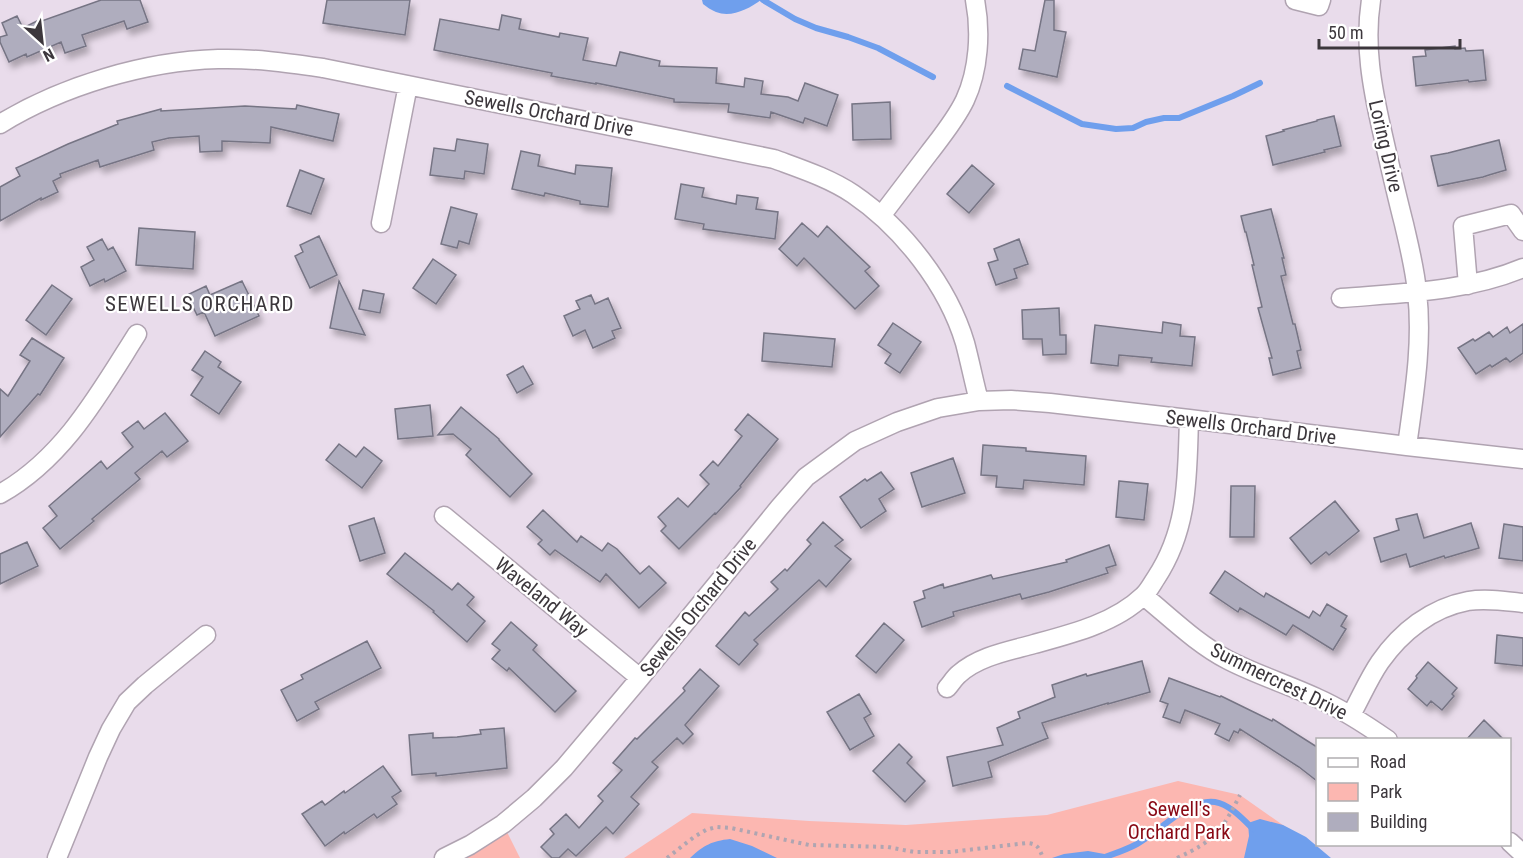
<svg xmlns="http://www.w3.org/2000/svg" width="1523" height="858" font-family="'Roboto Condensed',sans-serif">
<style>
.green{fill:#fcb7b1}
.water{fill:#6f9fed}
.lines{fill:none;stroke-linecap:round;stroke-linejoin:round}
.stream{stroke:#6f9fed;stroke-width:6}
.building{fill:#afadbe;stroke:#767484;stroke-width:1.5;filter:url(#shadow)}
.minor-casing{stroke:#b0a3b1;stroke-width:21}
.path{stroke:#afa5b1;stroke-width:4;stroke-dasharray:3 4.5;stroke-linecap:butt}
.minor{stroke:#fff;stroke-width:18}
.labels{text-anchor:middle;stroke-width:4.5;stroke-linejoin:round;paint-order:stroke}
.street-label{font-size:20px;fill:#3c373c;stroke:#fff}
.park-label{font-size:20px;fill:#890915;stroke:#fff}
.neighbourhood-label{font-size:21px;letter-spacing:1.5px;fill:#3c373c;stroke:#fff}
</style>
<defs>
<filter id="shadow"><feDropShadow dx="3.5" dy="6" stdDeviation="3" flood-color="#0004"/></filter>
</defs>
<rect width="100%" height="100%" fill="#e9dceb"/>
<!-- green -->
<path class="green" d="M1178 781 1240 795 1330 858H624L692 813 809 821 906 825 1047 815Z
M503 824 520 858H438Z"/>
<!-- water -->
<path class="water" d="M702 0H761C749 9 731 18 716 12 711 10 707 7 703 4Z
M1260 819 1283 825 1306 837 1331 858H1244L1249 836 1248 823Z
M730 839 752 846 777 858H690C704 845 712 841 730 839Z
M1088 851 1110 855 1106 858H1052L1064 854Z"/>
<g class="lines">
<!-- stream -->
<path class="stream" d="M763 0 795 19 816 28 848 37 878 48 933 77
M1007 86 1082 124 1116 129 1133 128 1146 122 1164 118H1179L1233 96 1260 83
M1102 858C1114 854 1126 850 1137 844 1159 832 1189 798 1215 802 1229 804 1243 819 1253 829"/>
</g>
<!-- building -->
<path class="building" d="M101 0H140L148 22 127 29 124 21 82 35 86 46 65 53 61 42 27 57 26 54 9 62 0 42V37L7 35 2 23 17 16 23 28 39 20V22Z
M327 0H410L405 35 323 23Z
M1045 0H1054V30L1066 32 1057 77 1019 69 1023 49 1035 51Z
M502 15 521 19 519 29 559 37 560 33 588 38 583 60 616 66 620 52 660 61 659 66 717 68 716 83 744 87 745 78 763 81 761 94 788 97 798 101 805 83 838 95 827 126 805 118 803 123 771 112 770 118 728 112 729 104 674 102V99L596 83V84L551 76 552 73 434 50 440 19 499 30Z
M1455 46V49L1465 48 1466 51 1483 50 1486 80 1469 82 1468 80 1416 86 1413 57 1426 56 1425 50Z
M890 102 891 139 853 140 852 104Z
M297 105 339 114 333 141 271 127 270 143 222 141V151L200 152 199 136 169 138 152 142 154 150 100 167 98 160 60 174 61 177 53 181 58 192 41 200V198L0 221V187L20 176 16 168 68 144 118 124 117 121 161 109V111L245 106 296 109Z
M1334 116 1341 146 1324 150 1325 152 1273 165 1266 136 1284 131 1283 130 1317 121V120Z
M457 139 488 144 484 174 465 171 464 179 430 175 434 148 455 151Z
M1499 140 1506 170 1489 175 1483 177 1438 186 1431 156 1448 153Z
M521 151 540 155 538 166 575 174 576 165 612 168 608 207 580 204V201L545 193 544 196 512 189Z
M972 165 994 184 969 213 947 194Z
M300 170 324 179 311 214 287 206Z
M681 184 704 188 702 197 736 204 737 195 758 198 756 209 778 212 775 239 703 229 704 224 675 219Z
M451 207 477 214 469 244 459 241 457 248 441 244Z
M1271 209 1284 258H1282L1286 275 1281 276 1293 324H1295L1301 350 1297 351 1301 368 1273 375 1269 358H1272L1258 308 1262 307 1252 265H1254L1246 232H1245L1241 216Z
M802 223 818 237 827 226 870 267 865 271 879 286 855 309 804 258 797 266 779 249Z
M139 228 195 232 193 269 136 265Z
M319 236 337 275 310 288 295 256 303 252 300 245Z
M102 239 108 250 113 247 126 271 105 282 104 279 90 286 81 267 94 260 87 247Z
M1019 239 1028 264 1014 269 1017 278 996 285 988 263 998 260 994 249Z
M433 259 456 275 436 304 413 288Z
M242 281 259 316 215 336 204 312 197 315 187 295 206 286 210 295Z
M339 281 365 335 330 328Z
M52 285 72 299 46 335 26 320Z
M363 290 384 294 380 313 359 309Z
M591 295 595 304 608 298 621 328 612 331 615 338 593 348 585 330 573 336 564 316 580 309 576 301Z
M1059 308 1060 335H1066V354L1043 355 1042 339H1023L1022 310Z
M1163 322 1181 325 1180 336 1195 337 1192 366 1151 362 1152 358 1119 355 1118 366 1091 363 1095 325 1162 333Z
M893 323 921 342 900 373 885 363 891 354 878 345Z
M1523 324V353L1510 362 1506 358 1492 367 1490 365 1476 374 1458 348 1473 339 1475 341 1489 332 1493 337 1507 327 1510 333Z
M764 333 835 339 832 367 762 361Z
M32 338 64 358 40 395 38 394 0 437V389L8 396 30 361 20 355Z
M205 351 221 362 218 367 241 382 219 414 191 395 203 377 192 370Z
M523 366 533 384 517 393 507 375Z
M430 405 433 436 398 439 395 409Z
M461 407 499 439V440L532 474 510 497 466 455 471 449 453 434 438 435Z
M165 413 188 441 167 457 162 451 135 473 140 479 92 519 94 521 60 549 43 528 57 516 49 506 101 461 107 469 133 447 122 433 138 421 144 429Z
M748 414 778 439 740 486 741 487 716 514 715 513 679 549 661 531 666 526 658 517 678 498 688 507 709 484 700 475 713 461 718 466 742 436 735 430Z
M339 444 356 457 364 447 382 461 362 488 326 460Z
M983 445 1026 448V451L1086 456 1084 485 1024 480 1023 489 996 487 997 476 981 475Z
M953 458 965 493 922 507 911 473Z
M881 472 894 489 879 499 886 511 861 528 840 497 865 479 867 481Z
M1119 481 1148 484 1144 520 1116 517Z
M1231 486H1255L1254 537H1230Z
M1335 501 1359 531 1329 555 1326 552 1311 564 1290 538Z
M543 510 577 542 581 536 602 551 608 543 617 549 640 574 649 566 666 583 639 608 606 574 600 582 555 550 550 555 538 544 542 540 527 527Z
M1417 514 1424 538 1471 523 1479 548 1445 558 1444 556 1410 567 1406 554 1381 562 1374 538 1399 530 1396 519Z
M374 518 385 553 360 561 349 526Z
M823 522 843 540 835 546 851 559 826 587 819 580 754 640 758 644 739 665 716 646 745 612 749 616 778 589 771 582 785 569 787 571 811 544 807 540Z
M1504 524 1523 527V561L1499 558Z
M27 542 38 566 0 584V554Z
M1109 545 1116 565 1106 568 1108 573 1049 592 1022 599 1020 594 953 612 954 616 922 627 914 602 925 598 923 591 943 584 944 588 991 575 993 579 1067 562 1066 560Z
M405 553 452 590 458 583 474 597 467 605 485 621 467 642 433 612 434 611 387 574Z
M1225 571 1264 597 1266 593 1309 618 1313 611 1320 616 1327 604 1347 616 1341 626 1346 629 1333 650 1293 625 1286 635 1240 608 1238 612 1210 593Z
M511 622 537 645 533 650 576 691 555 712 509 668 507 671 492 659 500 650 492 644Z
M884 623 904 640 876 673 856 656Z
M1497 635 1523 638V666L1495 663Z
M367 641 381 668 315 702 319 709 297 721 281 690 303 679 301 675Z
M1142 661 1150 692 1108 704V703L1042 723 1048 738 988 762 992 777 953 786 947 757 1003 745 997 728 1020 718 1018 712 1055 697 1052 685 1086 674 1087 676Z
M1428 662 1457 688 1452 694 1454 696 1442 710 1431 701 1427 706 1408 689 1417 678 1416 676Z
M700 669 719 686 685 725 693 734 683 744 677 738 652 762 658 767 631 797 639 804 613 834 606 827 576 856 568 849 559 858H552L541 847 554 834 550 829 566 814 579 828 603 801 598 796 622 770 613 763 635 738 637 739 685 691 683 688Z
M1169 678 1220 697 1221 696 1272 721 1273 719 1317 747V781L1299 767 1240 729 1238 733 1234 731 1229 741 1215 734 1220 724 1185 710 1180 723 1163 717 1168 704 1160 701Z
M859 694 871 714 864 718 874 736 850 750 827 712Z
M1484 720 1504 740H1466Z
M504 728 507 768 436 776V773L412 775 409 735 433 733V738L457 737 481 734 480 730Z
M899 744 912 757 907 763 925 781 905 802 873 771Z
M383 766 401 791 392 797 397 804 377 818 374 814 345 834 344 832 325 846 302 814 322 801 325 805 344 791 345 793Z"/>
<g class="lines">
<defs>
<path id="minor" d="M1295 0 1319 6 1321 0
M1371 0C1364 45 1372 87 1382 131 1389 162 1396 193 1404 224 1409 246 1415 269 1417 292 1423 343 1414 395 1407 446
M0 124C62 86 145 61 218 59 254 58 288 63 323 68L774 159C801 169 829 178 853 194 903 228 948 286 965 343 970 362 974 382 979 401
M881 216C897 195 913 174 929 153 942 136 956 119 965 100 979 70 981 31 975 0
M381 223 408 85
M1468 285 1463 226 1511 214 1523 231
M1341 298C1402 293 1466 292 1523 268
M0 494C64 458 99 394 137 334
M444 516 640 678
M1144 596C1171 618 1197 644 1228 660 1257 675 1287 684 1317 698 1342 709 1365 724 1388 740
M947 688C951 684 954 678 959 674 979 656 1009 651 1034 644 1071 634 1115 623 1143 596 1148 592 1152 584 1156 578 1189 528 1187 476 1189 419
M1351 715C1361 697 1369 678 1380 662 1401 632 1431 608 1468 601 1486 598 1505 601 1523 603
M1510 842 1523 854
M57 858 98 757 111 729 127 702 145 685 206 635
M444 858 470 845 503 824 534 798 564 768 640 678 779 508 806 477 855 441 897 422 938 408 979 401 1011 400 1050 403 1189 419 1407 446 1523 459"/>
</defs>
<!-- minor casing -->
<use href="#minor" class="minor-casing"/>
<!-- path -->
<path class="path" d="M667 858 694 837 706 830 716 827 731 828 809 845 888 847 914 852H950L1027 843C1038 844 1039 848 1043 858
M1177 858C1216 840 1221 832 1240 795"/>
<!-- minor -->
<use href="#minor" class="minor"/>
</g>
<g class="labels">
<!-- street labels -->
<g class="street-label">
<text transform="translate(549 113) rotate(11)" y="7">Sewells Orchard Drive</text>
<text transform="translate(1386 146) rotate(77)" y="7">Loring Drive</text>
<text transform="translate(1251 427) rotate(7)" y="7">Sewells Orchard Drive</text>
<text transform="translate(542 597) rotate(39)" y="7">Waveland Way</text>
<text transform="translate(698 607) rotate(-51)" y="7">Sewells Orchard Drive</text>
<text transform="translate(1279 681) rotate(26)" y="7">Summercrest Drive</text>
</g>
<!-- park labels -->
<g class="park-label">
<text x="1179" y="816">Sewell's<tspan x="1179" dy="23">Orchard Park</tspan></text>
</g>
<!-- neighbourhood labels -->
<g class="neighbourhood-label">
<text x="200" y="311">SEWELLS ORCHARD</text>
</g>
</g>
<!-- legend -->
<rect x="1316" y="738" width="195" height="108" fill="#ffffff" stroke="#b1afb1" stroke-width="1.5"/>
<rect x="1328" y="758" width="30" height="9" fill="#ffffff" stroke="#b1afb1" stroke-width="1.5"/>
<text x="1370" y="768" font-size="18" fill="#3c373c">Road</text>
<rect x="1328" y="783" width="30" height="18" fill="#fcb7b1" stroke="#b1afb1" stroke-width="1.5"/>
<text x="1370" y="798" font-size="18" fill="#3c373c">Park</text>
<rect x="1328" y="813" width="30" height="18" fill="#afadbe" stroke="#b1afb1" stroke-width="1.5"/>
<text x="1370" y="828" font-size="18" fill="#3c373c">Building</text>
<!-- north arrow -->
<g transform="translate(42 42) rotate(153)" stroke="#ffffff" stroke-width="4.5" paint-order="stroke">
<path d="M0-4.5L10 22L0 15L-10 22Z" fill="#3c373c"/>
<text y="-9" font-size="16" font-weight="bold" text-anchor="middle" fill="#3c373c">N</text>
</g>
<!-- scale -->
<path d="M1319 39v9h141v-9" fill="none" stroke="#3c373c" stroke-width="3"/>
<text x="1328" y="39" font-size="18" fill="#3c373c" stroke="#ffffff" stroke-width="4.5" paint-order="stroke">50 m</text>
</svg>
